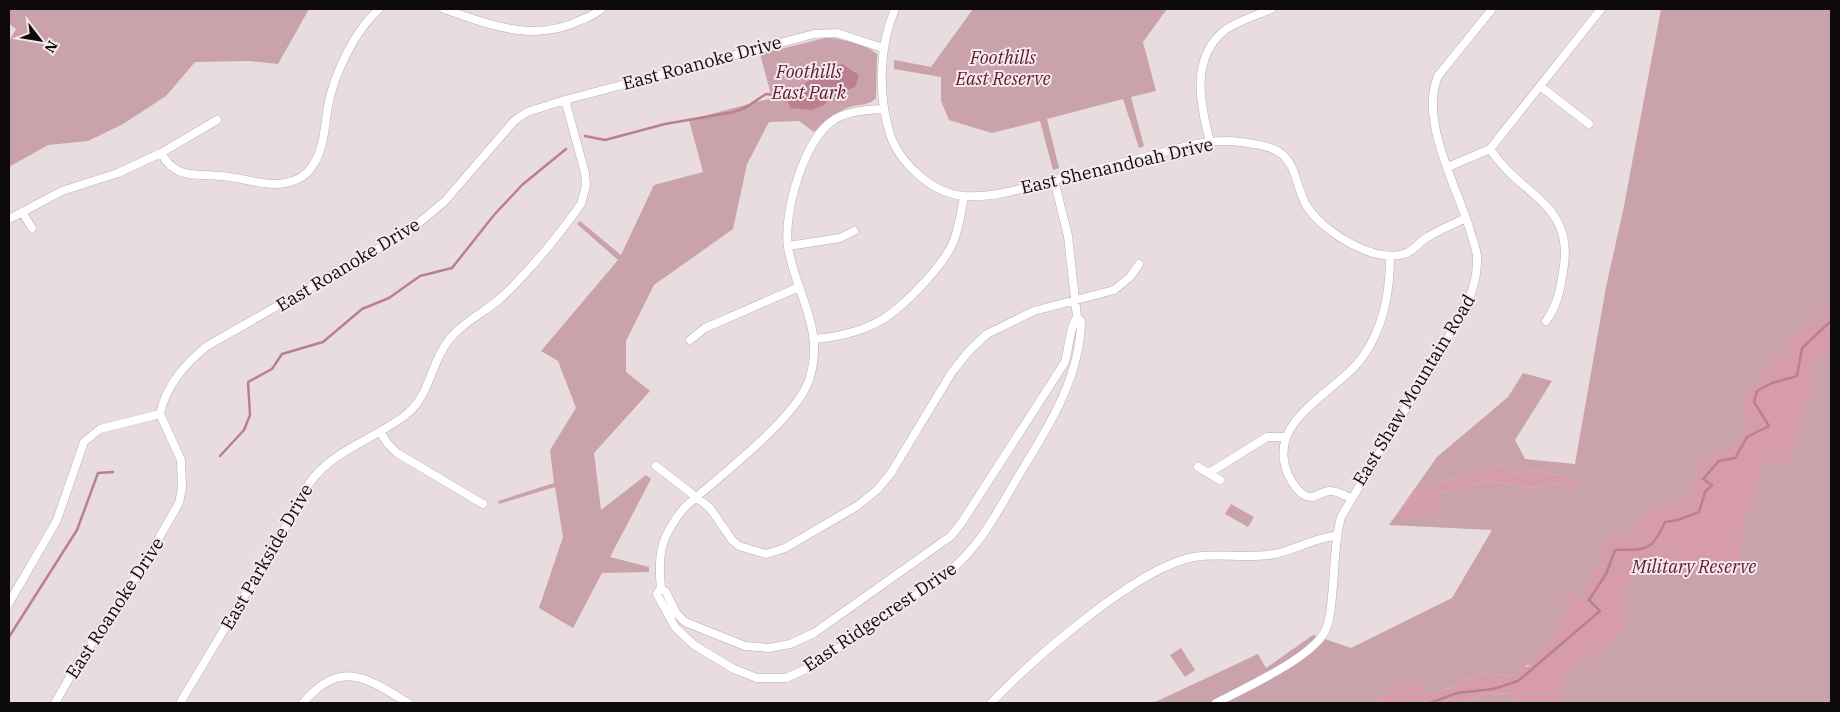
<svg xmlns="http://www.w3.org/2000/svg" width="1840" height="712" font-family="'IBM Plex Serif',serif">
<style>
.green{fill:#c9a2ac;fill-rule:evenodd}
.forest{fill:#d79cab}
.water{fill:#ba8090}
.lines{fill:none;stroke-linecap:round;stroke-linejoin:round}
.stream{stroke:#ba8090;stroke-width:2.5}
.street-casing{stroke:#bbafb1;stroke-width:9}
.street{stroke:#fff;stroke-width:8}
.labels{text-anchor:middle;stroke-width:4;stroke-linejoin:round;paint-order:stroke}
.park-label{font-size:18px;font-style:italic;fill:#5e1832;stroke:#f6e9ec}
.street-label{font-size:18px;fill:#0e0a0b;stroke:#f6e9ec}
</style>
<rect width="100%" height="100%" fill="#e8dcde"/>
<!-- green -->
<path class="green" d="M9 9H309L278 64 250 61 195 62 166 96 123 124 88 141 48 145 9 167V41L16 29 9 24Z
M973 9H1167L1143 42 1156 91 1131 97 1144 146 1139 148 1123 99 1047 119 1059 168 1053 170 1040 121 992 133 949 120 941 101V77L894 69V60L931 67Z
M1661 9H1831V703H1529L1532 666 1527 665 1514 676 1481 673 1434 695 1378 698 1377 703H1153L1258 654 1266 668 1313 635 1351 648 1452 598 1492 530 1389 525 1437 457 1508 397 1523 373 1552 381 1515 440 1525 459 1575 464 1606 287 1623 211ZM1498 464 1518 474C1540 465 1549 477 1571 476L1562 485 1551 483 1539 488 1485 481 1438 494 1395 517 1416 492 1460 475H1479Z
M825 38C840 38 866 44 877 54L876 98C869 106 859 104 850 107 835 112 825 121 814 132L799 121 769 122 747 164 733 229 654 285 626 341V372L650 391 594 453 601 510 646 475 651 479 610 557 649 567V572L602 573 573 628 539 608 563 537 555 487 499 504 498 501 554 483 550 450 576 408 558 361 541 351 618 260 577 224 580 221 621 255 654 185 703 172 689 120 772 98 760 54Z
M1231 504 1254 517 1248 527 1225 514Z
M1181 648 1195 670 1185 677 1170 655Z
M1485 693 1513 694 1519 703H1466Z"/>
<!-- forest -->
<path class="forest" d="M1831 301C1831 328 1838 348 1813 363L1814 377 1810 396 1801 413 1802 422 1796 435 1793 456 1787 464 1768 461 1758 466 1761 476 1744 522 1739 561 1732 569 1717 578 1705 577 1666 560 1634 575 1631 584 1622 593 1627 610 1625 624 1610 642 1594 656 1573 667 1561 687 1558 695 1565 703H1519L1513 694 1485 693 1466 703H1377L1378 698 1409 681 1434 695 1481 673 1514 676 1521 667 1532 666 1541 651 1557 642 1550 634 1554 630 1564 634V631L1560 624 1571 609 1564 593 1568 590 1575 597 1585 602 1587 596 1580 590 1584 586 1593 587 1594 582 1589 577 1592 572 1601 568 1603 560 1597 551 1612 538 1633 534C1648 507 1652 507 1682 503 1690 495 1690 490 1693 479 1699 461 1716 453 1733 448 1747 428 1750 425 1742 400 1745 392 1753 390 1757 382 1762 375 1761 372 1769 367V357L1775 355 1786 358 1790 339 1810 324 1817 322Z
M1498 464 1518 474C1540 465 1549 477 1571 476L1578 486 1577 490 1573 492 1562 485 1551 483 1540 488 1485 481 1438 494 1440 506 1436 514 1395 517 1416 492 1460 475H1479Z"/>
<!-- water -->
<path class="water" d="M842 64 859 75 855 87 831 97 824 105 812 110 791 108 785 96 831 67Z"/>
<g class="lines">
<!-- stream -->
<path class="stream" d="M585 136 605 140 665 124 734 112 745 108 766 94 785 96
M220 456 244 430 250 415 248 382 272 369 282 354 323 342 362 309 389 298 420 276 452 268 494 215 522 185 566 149
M9 637 77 530 98 473 113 472
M1430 703 1457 693 1493 689 1518 681 1600 611 1589 600 1606 574 1615 550C1646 549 1651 553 1665 522L1678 520 1699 512 1705 492 1712 485 1703 479 1719 461 1735 458 1747 437 1769 426 1754 402 1757 391 1772 383 1797 376 1802 348 1831 321"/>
<defs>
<path id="street" d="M444 9C490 25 535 43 581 20 588 17 596 14 601 9
M895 9C879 46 878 92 889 131 898 162 931 193 964 196 992 198 1021 189 1047 182 1085 172 1123 163 1161 153 1186 146 1214 138 1240 142 1254 144 1274 145 1285 157 1298 171 1297 193 1308 208 1325 233 1374 263 1404 254 1413 252 1418 243 1426 238 1439 230 1453 224 1466 218
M1540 86 1589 124
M1210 142C1200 104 1190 58 1225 30 1238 21 1257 15 1271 9
M1490 149C1521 197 1576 203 1563 272 1560 291 1557 306 1546 321
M161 153C176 180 195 173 221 176 241 177 266 187 285 183 297 181 307 175 313 165 324 149 325 124 328 106 334 74 355 30 379 9
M1448 167 1490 149 1601 9
M1054 180 1068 236 1077 317 1081 321C1080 379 1048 427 1019 475 996 514 981 546 945 575L811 667 786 678H757L734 669 694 645 675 627 657 594 661 588 666 592 676 613 685 622 745 646 769 648 790 644 814 633 951 536 962 522 1065 362C1068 351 1071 323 1077 317
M22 212 32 228
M11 218 62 191 118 173 161 153 217 120
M788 246 840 238 854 231
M815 339C837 337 859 332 878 322 902 309 940 269 952 245 959 230 961 212 964 196
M690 340 705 328 799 287
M380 432 388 444 397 453 483 504
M656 466 710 508 732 540 739 546 766 554 785 548 857 506 877 490 891 473 952 372 968 352 987 334 1034 311 1114 290 1130 277 1139 264
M1198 467 1220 480
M1209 473 1267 437H1286
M1350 498C1344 495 1336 490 1329 491 1319 492 1313 501 1304 495 1295 489 1288 477 1285 466 1272 415 1339 392 1364 355 1384 326 1390 292 1390 257
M661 588C657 553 662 534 685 507 718 477 796 419 809 380 826 330 796 295 788 247 783 213 804 138 835 119 849 111 866 110 882 109
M9 603 57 520 84 442 100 429 160 414
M55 703 75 668 144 564 179 503 182 488 181 460 160 414C166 385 185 364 207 346L409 231 445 201 514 121 527 112 565 100 814 34 837 33 883 48
M180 703C213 648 246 593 279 538 292 518 299 494 315 476 340 447 379 437 408 413 430 394 431 363 448 341 462 322 486 312 503 296 530 270 559 235 581 204L586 185 585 173 565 100
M303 703C340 658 367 678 408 703
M991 703C1031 661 1137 567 1194 557 1220 553 1248 559 1274 554 1295 550 1314 538 1335 536
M1216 703C1243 689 1309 659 1324 633 1330 622 1331 608 1332 596 1335 569 1334 543 1341 517L1464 311C1472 293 1478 276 1477 256 1476 247 1472 239 1470 230 1457 187 1419 120 1438 76L1492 9"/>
</defs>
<!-- street casing -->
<use href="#street" class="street-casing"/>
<!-- street -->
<use href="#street" class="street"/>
</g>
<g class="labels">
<!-- park labels -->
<g class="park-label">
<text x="1003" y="64">Foothills<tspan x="1003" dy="21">East Reserve</tspan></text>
<text x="809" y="78">Foothills<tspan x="809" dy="21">East Park</tspan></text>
<text x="1694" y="573">Military Reserve</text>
</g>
<!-- street labels -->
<g class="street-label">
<text transform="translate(702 63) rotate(-15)" y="6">East Roanoke Drive</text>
<text transform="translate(1117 166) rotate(-13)" y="6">East Shenandoah Drive</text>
<text transform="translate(348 265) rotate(-31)" y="6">East Roanoke Drive</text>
<text transform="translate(1414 390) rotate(-59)" y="6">East Shaw Mountain Road</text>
<text transform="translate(267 557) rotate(-60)" y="6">East Parkside Drive</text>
<text transform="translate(115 608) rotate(-57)" y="6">East Roanoke Drive</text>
<text transform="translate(880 617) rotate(-34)" y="6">East Ridgecrest Drive</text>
</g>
</g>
<!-- border -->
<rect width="1840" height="712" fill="none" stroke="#0e0a0b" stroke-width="20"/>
<!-- north arrow -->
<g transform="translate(40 40) rotate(121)" stroke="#f6e9ec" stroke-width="4" paint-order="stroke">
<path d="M0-4L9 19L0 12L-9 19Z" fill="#0e0a0b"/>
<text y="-8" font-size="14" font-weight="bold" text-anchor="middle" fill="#0e0a0b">N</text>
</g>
</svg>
